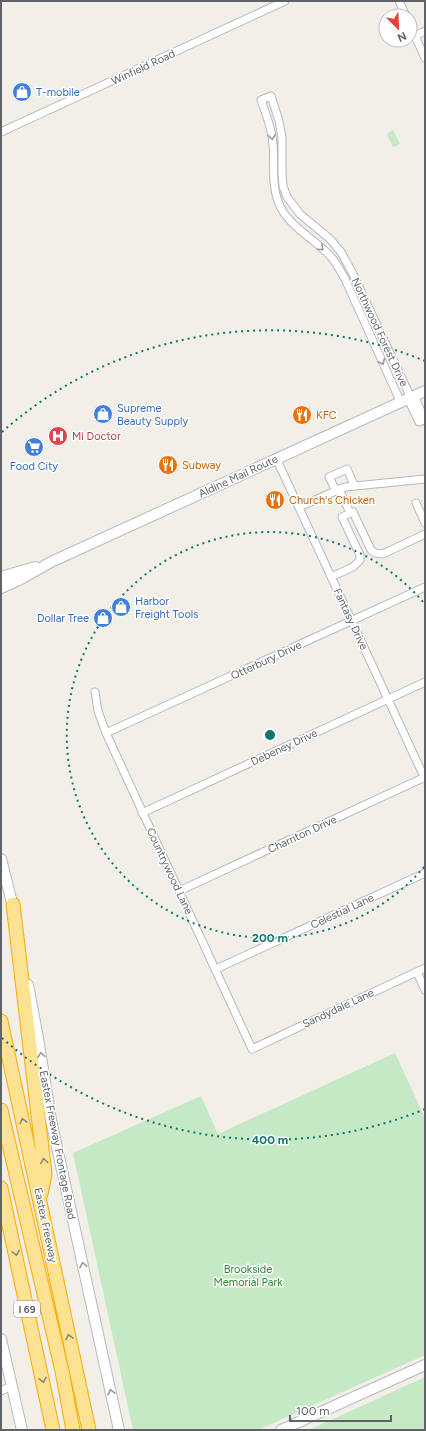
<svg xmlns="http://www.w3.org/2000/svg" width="426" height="1431" font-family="Figtree,sans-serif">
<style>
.green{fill:#c5e8c5}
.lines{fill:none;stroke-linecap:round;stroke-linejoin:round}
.minor-casing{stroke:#b5b8bc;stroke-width:9}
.secondary-casing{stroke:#b6babf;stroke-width:12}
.motorway-casing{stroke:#f9ab00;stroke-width:15}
.minor{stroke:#fff;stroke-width:7}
.secondary{stroke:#fff;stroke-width:10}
.motorway{stroke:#fde293;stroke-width:13}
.oneway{stroke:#979a9d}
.oneway2{stroke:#8e8975}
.ring{fill:none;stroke:#0f766e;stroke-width:2;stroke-dasharray:2 4}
.labels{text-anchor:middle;stroke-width:3;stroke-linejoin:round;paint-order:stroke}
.shield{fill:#fff;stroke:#8f9295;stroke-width:1}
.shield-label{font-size:10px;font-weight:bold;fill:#5f6368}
.street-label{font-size:11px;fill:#5f6368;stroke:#fff}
.shop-label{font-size:11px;fill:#366cbe;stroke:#fff;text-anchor:start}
.food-label{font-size:11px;fill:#c56008;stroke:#fff;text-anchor:start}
.health-label{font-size:11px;fill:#be3a42;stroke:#fff;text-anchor:start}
.park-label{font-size:11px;fill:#348238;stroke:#fff}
.centre{fill:#0f766e;stroke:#fff;stroke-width:2}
.ring-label{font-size:12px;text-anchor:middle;font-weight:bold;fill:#0f766e;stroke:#fff;stroke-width:3;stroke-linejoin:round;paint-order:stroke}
</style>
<rect width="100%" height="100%" fill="#f1efe8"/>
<!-- green -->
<path class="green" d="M393 130 400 144 393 147 387 134Z
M395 1053 425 1118V1355L258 1430H133L73 1153 201 1096 218 1134Z
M425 1377V1430H309Z"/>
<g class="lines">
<defs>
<path id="minor" d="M399 1 406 16
M410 25 425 58
M415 36 425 31
M1 132 285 1
M414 396 425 420
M408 399 419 422 425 420
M401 403 345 279C341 272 337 264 332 258 315 238 286 226 278 201 271 183 275 163 273 144 272 128 266 114 261 100L271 96 279 121 282 138V174L283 186 287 197 300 214 330 239 341 252 352 272 411 398
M276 458 425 779
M339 489 350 513
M336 491 329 477 347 469 354 485
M416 503 425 523
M299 507 345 487 425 479
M331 577 353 567 360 560V555L342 517 353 512 371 550 375 553 383 554 425 534
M95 692 98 711 106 733 252 1049 425 968
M106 733 425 587
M142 813 425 682
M179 891 425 777
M216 969 425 873
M417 972 425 990
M1 1391 11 1386"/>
<path id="secondary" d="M1 577 35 567
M1 588 19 580 51 562 425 391
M1 859 14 911
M28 985 38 1038 51 1120 119 1430
M1 1339 22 1430
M281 1430 425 1365"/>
<path id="motorway" d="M13 904 45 1174 41 1194
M1 1021 89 1430
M1 1110 62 1371 73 1430
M1 1188 53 1430"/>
</defs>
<!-- minor casing -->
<use href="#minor" class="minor-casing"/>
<!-- secondary casing -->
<use href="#secondary" class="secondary-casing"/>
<!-- motorway casing -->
<use href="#motorway" class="motorway-casing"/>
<!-- minor -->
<use href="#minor" class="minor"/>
<!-- secondary -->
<use href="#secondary" class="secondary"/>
<!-- motorway -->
<use href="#motorway" class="motorway"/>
</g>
<!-- one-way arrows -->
<defs><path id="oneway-chevron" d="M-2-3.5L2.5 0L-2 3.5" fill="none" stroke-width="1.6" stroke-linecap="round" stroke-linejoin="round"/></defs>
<g class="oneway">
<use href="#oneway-chevron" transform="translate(272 137) rotate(82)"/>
<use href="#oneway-chevron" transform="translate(321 248) rotate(42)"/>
<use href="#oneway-chevron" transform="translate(382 362) rotate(66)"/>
<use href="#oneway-chevron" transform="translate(41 1055) rotate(-99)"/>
<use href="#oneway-chevron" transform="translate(83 1265) rotate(-102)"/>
<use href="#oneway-chevron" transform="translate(111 1392) rotate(-102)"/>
</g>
<g class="oneway2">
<use href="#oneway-chevron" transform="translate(23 1121) rotate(-103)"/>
<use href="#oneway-chevron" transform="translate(44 1161) rotate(-97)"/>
<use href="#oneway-chevron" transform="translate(16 1253) rotate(78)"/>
<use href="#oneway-chevron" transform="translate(69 1337) rotate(-102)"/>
<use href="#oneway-chevron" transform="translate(43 1380) rotate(78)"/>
</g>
<!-- distance rings -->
<g class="ring">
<path d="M424 867A203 203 0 1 1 424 603"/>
<path d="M425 1109A405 405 0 0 1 2 1038M2 432A405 405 0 0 1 425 361"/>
</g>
<!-- icons -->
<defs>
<symbol id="shop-disc" viewBox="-11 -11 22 22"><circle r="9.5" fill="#3f7fe0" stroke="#fff"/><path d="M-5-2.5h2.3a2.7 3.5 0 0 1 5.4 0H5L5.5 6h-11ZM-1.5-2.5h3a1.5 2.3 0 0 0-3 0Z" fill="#fff"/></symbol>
<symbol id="restaurant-disc" viewBox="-11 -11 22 22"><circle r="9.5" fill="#e8710a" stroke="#fff"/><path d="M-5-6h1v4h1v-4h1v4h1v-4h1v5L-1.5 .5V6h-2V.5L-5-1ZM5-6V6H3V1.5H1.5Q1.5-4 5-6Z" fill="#fff"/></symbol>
<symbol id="hospital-disc" viewBox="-11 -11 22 22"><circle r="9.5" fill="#e0444e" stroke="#fff"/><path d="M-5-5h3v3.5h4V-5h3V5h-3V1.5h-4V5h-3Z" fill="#fff"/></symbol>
<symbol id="supermarket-disc" viewBox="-11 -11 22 22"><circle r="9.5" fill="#3f7fe0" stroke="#fff"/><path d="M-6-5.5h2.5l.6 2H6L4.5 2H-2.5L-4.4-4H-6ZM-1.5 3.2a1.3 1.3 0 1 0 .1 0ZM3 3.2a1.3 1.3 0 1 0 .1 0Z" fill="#fff"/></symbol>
</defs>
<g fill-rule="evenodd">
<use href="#shop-disc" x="11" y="81" width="22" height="22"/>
<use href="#shop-disc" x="92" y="403" width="22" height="22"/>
<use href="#restaurant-disc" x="291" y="404" width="22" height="22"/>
<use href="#hospital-disc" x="47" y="425" width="22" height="22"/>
<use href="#supermarket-disc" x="23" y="436" width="22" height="22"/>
<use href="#restaurant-disc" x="157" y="454" width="22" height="22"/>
<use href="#restaurant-disc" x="264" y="489" width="22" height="22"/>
<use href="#shop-disc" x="110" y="596" width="22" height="22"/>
<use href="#shop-disc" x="92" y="607" width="22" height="22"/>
</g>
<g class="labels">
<!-- shield labels -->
<rect class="shield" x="14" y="1301" width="26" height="16" rx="3"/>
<g class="shield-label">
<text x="27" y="1313">I 69</text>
</g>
<!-- street labels -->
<g class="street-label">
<text transform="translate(143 67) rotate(-25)" y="4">Winfield Road</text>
<text transform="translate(380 332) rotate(65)" y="4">Northwood Forest Drive</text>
<text transform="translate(238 476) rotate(-25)" y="4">Aldine Mail Route</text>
<text transform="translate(351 619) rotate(65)" y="4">Fantasy Drive</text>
<text transform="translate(266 660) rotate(-25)" y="4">Otterbury Drive</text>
<text transform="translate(284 747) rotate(-25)" y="4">Debeney Drive</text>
<text transform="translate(302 834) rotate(-25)" y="4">Charriton Drive</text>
<text transform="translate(170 871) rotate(65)" y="4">Countrywood Lane</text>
<text transform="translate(342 911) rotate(-25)" y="4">Celestial Lane</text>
<text transform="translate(338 1008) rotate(-25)" y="4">Sandydale Lane</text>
<text transform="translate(58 1145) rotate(79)" y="4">Eastex Freeway Frontage Road</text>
<text transform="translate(46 1225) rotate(78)" y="4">Eastex Freeway</text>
</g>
<!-- shop labels -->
<g class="shop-label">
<text x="36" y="96">T-mobile</text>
<text x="117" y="412">Supreme<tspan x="117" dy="13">Beauty Supply</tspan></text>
<text x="34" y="470" text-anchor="middle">Food City</text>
<text x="135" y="605">Harbor<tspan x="135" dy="13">Freight Tools</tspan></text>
<text x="89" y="622" text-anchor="end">Dollar Tree</text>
</g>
<!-- food labels -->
<g class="food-label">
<text x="316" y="419">KFC</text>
<text x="182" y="469">Subway</text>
<text x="289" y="504">Church's Chicken</text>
</g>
<!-- health labels -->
<g class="health-label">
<text x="72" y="440">Mi Doctor</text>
</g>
<!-- park labels -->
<g class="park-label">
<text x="248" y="1273">Brookside<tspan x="248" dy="13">Memorial Park</tspan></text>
</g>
</g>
<circle cx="270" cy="735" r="6" class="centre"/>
<g class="ring-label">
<text x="270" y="942">200 m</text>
<text x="270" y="1144">400 m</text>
</g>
<!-- border -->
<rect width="426" height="1431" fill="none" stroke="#5f6368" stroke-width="4"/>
<!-- north arrow -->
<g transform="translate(398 28) rotate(156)"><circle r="19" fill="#ffffff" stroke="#bfc1c3"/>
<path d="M0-3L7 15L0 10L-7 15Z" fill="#ea4335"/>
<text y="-6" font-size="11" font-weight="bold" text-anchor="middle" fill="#5f6368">N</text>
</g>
<!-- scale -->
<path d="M290 1415v6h101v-6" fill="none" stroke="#5f6368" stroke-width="2"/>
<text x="296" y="1415" font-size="12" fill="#5f6368" stroke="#ffffff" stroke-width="3" paint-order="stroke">100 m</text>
</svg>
